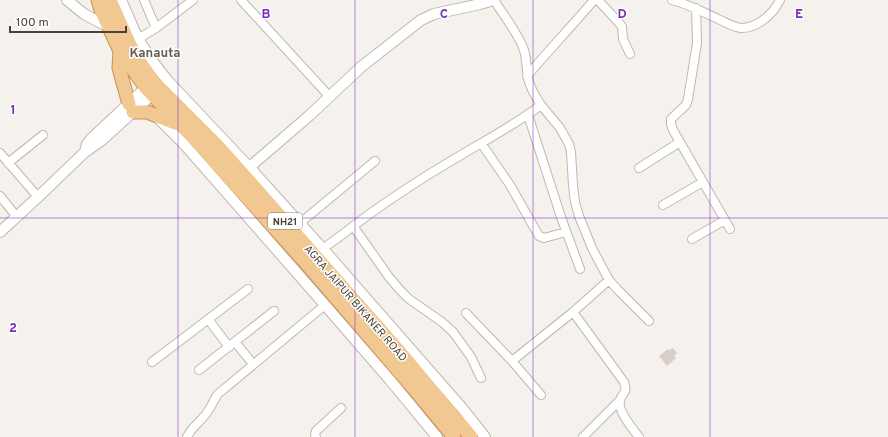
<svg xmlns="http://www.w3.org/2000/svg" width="888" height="437" font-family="Overpass,sans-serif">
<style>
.building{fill:#d8cfc6}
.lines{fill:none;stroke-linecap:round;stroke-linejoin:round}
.minor-casing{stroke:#bfb8b0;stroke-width:10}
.tertiary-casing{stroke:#bfb8b0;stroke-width:12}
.trunk-casing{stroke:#cd8f4e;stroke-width:15}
.minor{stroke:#fff;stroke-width:8}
.tertiary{stroke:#fff;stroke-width:10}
.trunk{stroke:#f2c892;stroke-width:13}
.grid{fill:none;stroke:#7b2cbf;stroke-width:1;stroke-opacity:0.55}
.labels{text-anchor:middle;stroke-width:3;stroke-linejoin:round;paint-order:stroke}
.shield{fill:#fff;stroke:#807b76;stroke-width:1}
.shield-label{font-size:10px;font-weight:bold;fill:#49423b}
.street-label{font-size:11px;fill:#49423b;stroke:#fff}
.quarter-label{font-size:13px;font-weight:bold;fill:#6a5e53;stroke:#fff}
.grid-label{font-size:13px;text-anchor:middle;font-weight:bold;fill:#7b2cbf;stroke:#fff;stroke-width:3;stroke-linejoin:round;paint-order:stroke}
</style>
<rect width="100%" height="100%" fill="#f5f1ed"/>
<!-- building -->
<path class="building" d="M673 348 677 353 674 356 676 358 667 366 659 356 668 349 669 350Z"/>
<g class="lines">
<defs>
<path id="minor" d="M144 0 156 28
M241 0 330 97
M598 0 620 24 622 27 623 39 630 54
M672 0C688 4 703 12 718 19 725 22 733 27 741 28 758 28 773 14 780 0
M696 8 697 43 688 99 686 105 671 119V124L673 130 730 229
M133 42 156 28 193 0
M527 76C549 50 572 26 594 0
M541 105 560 128 569 144 571 152 573 186 575 202 579 216 592 248 603 269 609 280 617 289 649 321
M528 115 561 217 580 269
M481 143 510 185 539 236 544 238 566 232
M0 153 38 197
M8 163 43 135
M639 168 680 142
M0 196 17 217
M663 205 703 182
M300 223 375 161
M353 226 389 277 400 290 409 299 442 322 453 332 471 357 481 378
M692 239 725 220
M319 252C326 246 335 240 343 234 380 205 420 179 461 155 488 139 516 124 541 105 535 96 530 88 528 78 526 68 527 60 524 50 518 33 504 16 494 0
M573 312 624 382C628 394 623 391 620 400 617 411 633 429 639 437
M466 313 512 361 541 395
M208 319 229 347
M235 342 253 364
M512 361 573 312 609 280
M152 362 248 289
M199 370 274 311
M187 437C192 426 202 421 208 411 212 406 214 399 218 394L325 305
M316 437 315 435 316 431 341 408
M583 437 620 400"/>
<path id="tertiary" d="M67 0 84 14 109 27
M121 0 138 39 153 62 167 80 249 167 323 249 462 408 485 437
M158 118 184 144 325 305 390 380 437 437
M85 152 87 144 91 139 151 83
M245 171 310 115 361 67 421 20 434 14 480 4 494 0
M0 232 38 197 85 152 102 140 157 90"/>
<path id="trunk" d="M98 0 101 10 120 51 146 88 186 130 306 263 415 390 454 437
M110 0 129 43 139 61 153 81 217 145 242 173 393 344 471 437
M120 51 119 68 129 104
M133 112H147L175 123"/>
</defs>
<!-- minor casing -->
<use href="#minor" class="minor-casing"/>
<!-- tertiary casing -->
<use href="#tertiary" class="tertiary-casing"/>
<!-- trunk casing -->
<use href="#trunk" class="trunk-casing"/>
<!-- minor -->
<use href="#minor" class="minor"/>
<!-- tertiary -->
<use href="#tertiary" class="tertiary"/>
<!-- trunk -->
<use href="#trunk" class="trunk"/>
</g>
<!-- grid -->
<path class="grid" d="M178 0V437M355 0V437M533 0V437M710 0V437M0 218H888"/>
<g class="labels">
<!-- shield labels -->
<rect class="shield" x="268" y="213" width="34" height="16" rx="3"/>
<g class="shield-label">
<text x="285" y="225">NH21</text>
</g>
<!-- street labels -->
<g class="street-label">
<text transform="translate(356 303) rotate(49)" y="4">AGRA JAIPUR BIKANER ROAD</text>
</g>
<!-- quarter labels -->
<g class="quarter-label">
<text x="155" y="57">Kanauta</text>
</g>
</g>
<g class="grid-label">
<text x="266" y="18">B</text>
<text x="444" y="18">C</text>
<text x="622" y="18">D</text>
<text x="799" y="18">E</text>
<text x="13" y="114">1</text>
<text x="13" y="332">2</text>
</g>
<!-- scale -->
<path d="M10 26v6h116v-6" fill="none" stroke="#49423b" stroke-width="2"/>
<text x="16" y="26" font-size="12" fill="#49423b" stroke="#ffffff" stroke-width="3" paint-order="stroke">100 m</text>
</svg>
